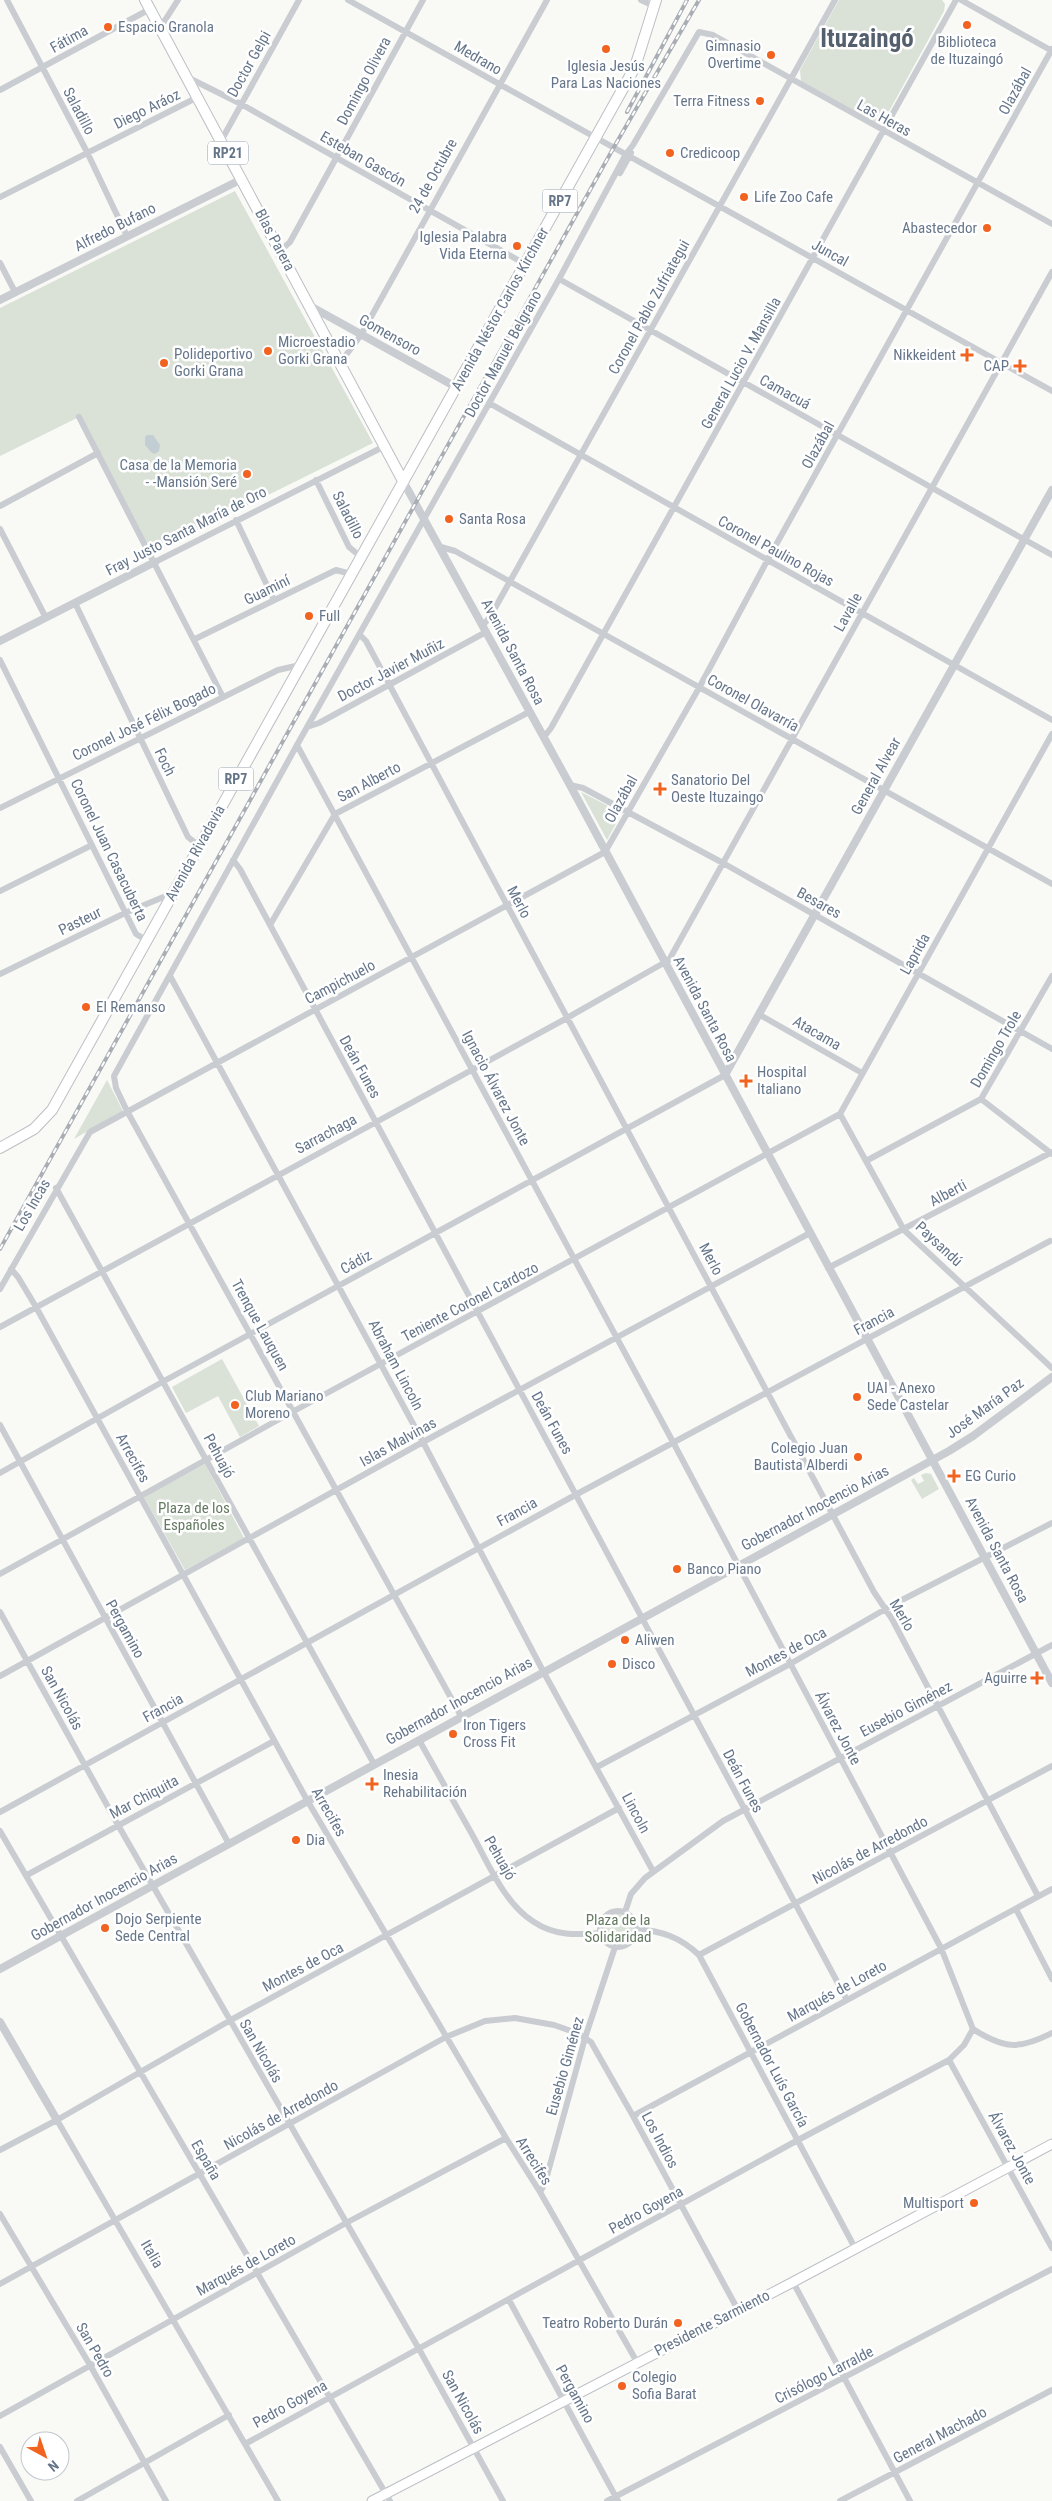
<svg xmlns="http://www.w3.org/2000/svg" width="1052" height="2501" font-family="'Roboto Condensed',sans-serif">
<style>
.green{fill:#dae1d7}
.water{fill:#c3cdd4}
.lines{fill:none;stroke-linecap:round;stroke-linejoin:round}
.secondary-casing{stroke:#bbbfc5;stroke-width:11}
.primary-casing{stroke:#bcbfc4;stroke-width:12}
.minor{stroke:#c9ccd0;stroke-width:6}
.tertiary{stroke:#c9ccd0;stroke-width:8}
.secondary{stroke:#fff;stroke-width:9}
.primary{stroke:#fff;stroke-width:10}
.rail-casing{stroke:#a9aeb5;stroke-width:4}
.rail{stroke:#fff;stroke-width:2;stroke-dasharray:5.5;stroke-linecap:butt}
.poi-dot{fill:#f1631f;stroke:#fff;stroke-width:2}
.labels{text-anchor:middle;stroke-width:5;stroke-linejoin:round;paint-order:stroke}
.shield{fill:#fff;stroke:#949fad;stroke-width:1}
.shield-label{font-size:14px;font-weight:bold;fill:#66768a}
.poi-label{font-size:15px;fill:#66768a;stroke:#fff;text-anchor:start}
.street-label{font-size:15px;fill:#66768a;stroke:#fff}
.park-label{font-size:15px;fill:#647a61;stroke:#fff}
.town-label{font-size:25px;font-weight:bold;fill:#54606e;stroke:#fff}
</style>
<rect width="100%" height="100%" fill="#f9f9f6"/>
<!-- green -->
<path class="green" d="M839 0H942L945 4 944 11 887 115 879 122H874L801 81 800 70Z
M235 191 373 443 151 553 79 417 0 456V308Z
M581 792 620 812V816L607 840Z
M107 1080 123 1111 74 1139Z
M222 1359 259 1426 240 1437 218 1396 186 1413 172 1387Z
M205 1464 244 1538 185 1570 144 1497Z
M926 1473 931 1474 939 1489 922 1499 911 1480 914 1478 918 1484 924 1481 921 1475Z
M601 1929a17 17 0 1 1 34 0a17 17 0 1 1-34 0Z"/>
<!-- water -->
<path class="water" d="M147 435H153L160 445 159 451 155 454 152 453 145 445V437Z"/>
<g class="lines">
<defs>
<path id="secondary" d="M372 2501 793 2282 1052 2144"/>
<path id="primary" d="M145 0 403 481
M0 1148 34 1129 52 1110 635 67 656 0"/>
</defs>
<!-- secondary casing -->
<use href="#secondary" class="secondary-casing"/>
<!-- primary casing -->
<use href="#primary" class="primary-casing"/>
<!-- minor -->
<path class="minor" d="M7 0 87 152 127 236
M348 0 1052 391
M641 0 654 6
M961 0 1052 51
M160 28 178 0
M187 77 241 104 525 264
M0 90 150 9
M221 141 299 0
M620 173 631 153
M0 197 198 97
M281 250 290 242 423 0
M0 263 15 292
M559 279 1052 555
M340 363 361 335 547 0
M489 403 1052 720
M79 417 223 697
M316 480 349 547 361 557
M0 506 98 453
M236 520 274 600
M0 529 46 618
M441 547 455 551 1052 884
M155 562 385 446
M75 603 188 837 199 846
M483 625 490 617 835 0
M360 635 366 641 874 1592 892 1619 1038 1896
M195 639 336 570 351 574
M0 660 136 934 146 940
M307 727 319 723 486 632
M544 737 551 728 956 0
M297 745 673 1442 941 1948 973 2029
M570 785 583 788 723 863 1052 1049
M0 808 278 670 300 665
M233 860 240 869 847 2000
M0 891 92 845
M270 925 335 814 529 712
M0 974 125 913 173 893
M170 976 423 1442 543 1671 653 1871
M760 1015 862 1073
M981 1099 1052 1154
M840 1114 904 1230 1052 1368
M866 1161 981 1099 1052 976
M56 1188 374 1764
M828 1268 1052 1152
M11 1269 18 1277 36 1307 307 1800 506 2138 540 2192 637 2362
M0 1289 90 1132 605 852 699 688 767 561 1052 49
M0 1327 567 1018 669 960 1052 272
M0 1425 229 1844
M0 1473 164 1381 725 1075
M0 1574 294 1411 840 1114 1052 734
M0 1612 118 1825 419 2349 503 2501
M0 1676 423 1442 810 1233
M461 1716 127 1111 116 1088 114 1076 297 745 559 279 626 154 633 145 699 32 713 35 1052 224
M419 1740C437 1772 455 1804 473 1836 489 1865 505 1904 534 1922 555 1936 576 1935 600 1933
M597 1767 790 1664 896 1603 1052 1523
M0 1812 577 1494 1050 1241
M0 1831 390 2501
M27 1875 274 1741
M1016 1909 1052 1979
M600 1929a18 18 0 1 1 36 0a18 18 0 1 1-36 0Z
M625 1912 631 1894 645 1878 723 1821 1052 1645
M636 1929C662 1931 680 1937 699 1955L855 2248
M699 1955 1052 1766
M973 2029C1004 2049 1019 2050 1052 2033
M949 2060 1052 2248
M633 2116 1052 1889
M57 2120 278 2501
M0 2150 57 2120 229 2021 619 1808
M540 2192 545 2183 585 2038 615 1947
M0 2214 90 2365 166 2501
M793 2282 910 2501
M0 2284 446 2037 485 2021 515 2018 554 2025 577 2033 591 2042 633 2116 738 2310
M509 2300 618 2501
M0 2416 346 2223 506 2138
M245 2444 798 2140 949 2060 964 2045 973 2029
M0 2447 31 2501
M77 2501 229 2415
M607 2501 1052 2269
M840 2501 1052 2390"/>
<!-- tertiary -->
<path class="tertiary" d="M0 300 242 179
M310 306 456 387
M403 481 570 785 1052 1683
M0 641 155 562
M725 1075 1052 490
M0 1969 949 1451 973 1436 1052 1377
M0 2022 57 2120"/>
<!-- secondary -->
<use href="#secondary" class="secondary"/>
<!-- primary -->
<use href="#primary" class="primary"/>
<defs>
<path id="rail" d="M627 112 687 0
M0 1249 614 147 699 0"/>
</defs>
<!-- rail casing -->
<use href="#rail" class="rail-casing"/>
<!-- rail -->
<use href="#rail" class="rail"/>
</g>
<!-- markers -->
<g class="poi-dot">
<circle cx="967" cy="25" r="5"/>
<circle cx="108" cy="27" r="5"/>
<circle cx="606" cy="49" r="5"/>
<circle cx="771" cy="55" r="5"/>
<circle cx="760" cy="101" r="5"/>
<circle cx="670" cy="153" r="5"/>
<circle cx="744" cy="197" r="5"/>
<circle cx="987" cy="228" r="5"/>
<circle cx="517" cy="246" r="5"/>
<circle cx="268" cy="351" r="5"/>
<path d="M964.5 347.5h5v5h5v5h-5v5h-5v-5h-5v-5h5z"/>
<circle cx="164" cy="363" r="5"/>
<path d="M1017.5 358.5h5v5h5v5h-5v5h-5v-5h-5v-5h5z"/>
<circle cx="247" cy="474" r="5"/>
<circle cx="449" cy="519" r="5"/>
<circle cx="309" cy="616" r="5"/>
<path d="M657.5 781.5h5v5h5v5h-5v5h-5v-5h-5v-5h5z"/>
<circle cx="86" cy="1007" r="5"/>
<path d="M743.5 1073.5h5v5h5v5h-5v5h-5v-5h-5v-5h5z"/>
<circle cx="857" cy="1397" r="5"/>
<circle cx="235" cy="1405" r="5"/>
<circle cx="858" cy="1457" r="5"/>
<path d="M951.5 1468.5h5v5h5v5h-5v5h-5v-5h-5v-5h5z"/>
<circle cx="677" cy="1569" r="5"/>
<circle cx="625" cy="1640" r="5"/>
<circle cx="612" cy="1664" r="5"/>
<path d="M1034.5 1670.5h5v5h5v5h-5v5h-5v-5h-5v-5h5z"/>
<circle cx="453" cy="1734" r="5"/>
<path d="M369.5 1776.5h5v5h5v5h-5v5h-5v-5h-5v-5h5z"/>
<circle cx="296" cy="1840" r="5"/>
<circle cx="105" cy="1928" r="5"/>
<circle cx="974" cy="2203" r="5"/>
<circle cx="678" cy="2323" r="5"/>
<circle cx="622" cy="2386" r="5"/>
</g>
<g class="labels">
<!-- shield labels -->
<g class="shield">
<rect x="208" y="141.5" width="40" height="23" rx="4"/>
<rect x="542.5" y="189.5" width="35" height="23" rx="4"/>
<rect x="218.5" y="767.5" width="35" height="23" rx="4"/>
</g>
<g class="shield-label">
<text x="228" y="158">RP21</text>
<text x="560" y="206">RP7</text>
<text x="236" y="784">RP7</text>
</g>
<!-- poi labels -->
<g class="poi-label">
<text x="118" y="32">Espacio Granola</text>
<text x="967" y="47" text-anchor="middle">Biblioteca<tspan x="967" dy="17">de Ituzaingó</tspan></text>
<text x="761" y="51" text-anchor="end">Gimnasio<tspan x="761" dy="17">Overtime</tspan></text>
<text x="606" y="71" text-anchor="middle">Iglesia Jesús<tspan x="606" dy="17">Para Las Naciones</tspan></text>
<text x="750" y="106" text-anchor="end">Terra Fitness</text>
<text x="680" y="158">Credicoop</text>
<text x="754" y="202">Life Zoo Cafe</text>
<text x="977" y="233" text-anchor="end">Abastecedor</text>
<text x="507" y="242" text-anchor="end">Iglesia Palabra<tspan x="507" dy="17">Vida Eterna</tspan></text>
<text x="278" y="347">Microestadio<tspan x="278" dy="17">Gorki Grana</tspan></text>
<text x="174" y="359">Polideportivo<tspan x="174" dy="17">Gorki Grana</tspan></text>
<text x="956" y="360" text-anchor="end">Nikkeident</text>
<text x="1009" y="371" text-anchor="end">CAP</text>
<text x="237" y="470" text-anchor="end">Casa de la Memoria<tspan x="237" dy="17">- -Mansión Seré</tspan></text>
<text x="459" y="524">Santa Rosa</text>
<text x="319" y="621">Full</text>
<text x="671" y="785">Sanatorio Del<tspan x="671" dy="17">Oeste Ituzaingo</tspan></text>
<text x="96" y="1012">El Remanso</text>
<text x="757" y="1077">Hospital<tspan x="757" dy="17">Italiano</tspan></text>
<text x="867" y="1393">UAI - Anexo<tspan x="867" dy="17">Sede Castelar</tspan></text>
<text x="245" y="1401">Club Mariano<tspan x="245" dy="17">Moreno</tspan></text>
<text x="848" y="1453" text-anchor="end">Colegio Juan<tspan x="848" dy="17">Bautista Alberdi</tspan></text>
<text x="965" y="1481">EG Curio</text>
<text x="687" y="1574">Banco Piano</text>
<text x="635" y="1645">Aliwen</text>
<text x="622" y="1669">Disco</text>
<text x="1027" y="1683" text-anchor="end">Aguirre</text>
<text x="463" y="1730">Iron Tigers<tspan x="463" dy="17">Cross Fit</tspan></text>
<text x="383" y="1780">Inesia<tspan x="383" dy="17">Rehabilitación</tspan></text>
<text x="306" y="1845">Dia</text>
<text x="115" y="1924">Dojo Serpiente<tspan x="115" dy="17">Sede Central</tspan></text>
<text x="964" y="2208" text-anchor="end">Multisport</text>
<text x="668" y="2328" text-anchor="end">Teatro Roberto Durán</text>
<text x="632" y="2382">Colegio<tspan x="632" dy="17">Sofia Barat</tspan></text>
</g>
<!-- street labels -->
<g class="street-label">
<text transform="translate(69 39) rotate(-29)" y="5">Fátima</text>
<text transform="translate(478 58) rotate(30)" y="5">Medrano</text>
<text transform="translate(249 64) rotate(-61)" y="5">Doctor Gelpi</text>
<text transform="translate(364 81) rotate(-62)" y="5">Domingo Olivera</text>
<text transform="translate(1015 91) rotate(-61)" y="5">Olazábal</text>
<text transform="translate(147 109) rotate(-26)" y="5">Diego Aráoz</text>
<text transform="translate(79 111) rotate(62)" y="5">Saladillo</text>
<text transform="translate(884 118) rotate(29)" y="5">Las Heras</text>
<text transform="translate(363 159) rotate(30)" y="5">Esteban Gascón</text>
<text transform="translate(433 176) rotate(-61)" y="5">24 de Octubre</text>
<text transform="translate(115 227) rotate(-27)" y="5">Alfredo Bufano</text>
<text transform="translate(275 240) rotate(62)" y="5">Blas Parera</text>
<text transform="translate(830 253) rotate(29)" y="5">Juncal</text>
<text transform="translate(649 307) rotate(-61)" y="5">Coronel Pablo Zufriategui</text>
<text transform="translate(500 309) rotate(-61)" y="5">Avenida Néstor Carlos Kirchner</text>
<text transform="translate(390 335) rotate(29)" y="5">Gomensoro</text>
<text transform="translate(503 354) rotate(-61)" y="5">Doctor Manuel Belgrano</text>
<text transform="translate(741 363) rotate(-61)" y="5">General Lucio V. Mansilla</text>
<text transform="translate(785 392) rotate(29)" y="5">Camacuá</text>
<text transform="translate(818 445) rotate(-61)" y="5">Olazábal</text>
<text transform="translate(348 515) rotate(63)" y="5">Saladillo</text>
<text transform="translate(186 531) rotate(-27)" y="5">Fray Justo Santa María de Oro</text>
<text transform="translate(776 551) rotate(29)" y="5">Coronel Paulino Rojas</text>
<text transform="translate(267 590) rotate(-26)" y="5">Guaminí</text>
<text transform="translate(848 612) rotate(-61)" y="5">Lavalle</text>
<text transform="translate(513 652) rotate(62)" y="5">Avenida Santa Rosa</text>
<text transform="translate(391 670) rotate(-28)" y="5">Doctor Javier Muñiz</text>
<text transform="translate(753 703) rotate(29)" y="5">Coronel Olavarría</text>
<text transform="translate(144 722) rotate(-26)" y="5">Coronel José Félix Bogado</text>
<text transform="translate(165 762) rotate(64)" y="5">Foch</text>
<text transform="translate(876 776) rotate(-61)" y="5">General Alvear</text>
<text transform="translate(369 782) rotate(-28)" y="5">San Alberto</text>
<text transform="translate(621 799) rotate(-61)" y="5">Olazábal</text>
<text transform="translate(109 850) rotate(64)" y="5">Coronel Juan Casacuberta</text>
<text transform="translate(195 853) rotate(-61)" y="5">Avenida Rivadavia</text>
<text transform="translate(519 902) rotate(62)" y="5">Merlo</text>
<text transform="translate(819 903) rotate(29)" y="5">Besares</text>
<text transform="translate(80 921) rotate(-26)" y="5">Pasteur</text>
<text transform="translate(915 954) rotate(-61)" y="5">Laprida</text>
<text transform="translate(340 982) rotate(-28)" y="5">Campichuelo</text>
<text transform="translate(705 1009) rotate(62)" y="5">Avenida Santa Rosa</text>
<text transform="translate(817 1033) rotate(30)" y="5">Atacama</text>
<text transform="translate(996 1049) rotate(-60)" y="5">Domingo Trole</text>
<text transform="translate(360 1067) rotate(61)" y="5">Deán Funes</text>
<text transform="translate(496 1088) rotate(62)" y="5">Ignacio Álvarez Jonte</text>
<text transform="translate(326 1134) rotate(-28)" y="5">Sarrachaga</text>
<text transform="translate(948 1193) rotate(-28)" y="5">Alberti</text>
<text transform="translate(32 1205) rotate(-60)" y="5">Los Incas</text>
<text transform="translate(939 1244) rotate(43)" y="5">Paysandú</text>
<text transform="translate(711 1259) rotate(62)" y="5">Merlo</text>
<text transform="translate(356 1262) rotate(-29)" y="5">Cádiz</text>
<text transform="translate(470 1302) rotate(-28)" y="5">Teniente Coronel Cardozo</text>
<text transform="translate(874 1321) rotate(-28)" y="5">Francia</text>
<text transform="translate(260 1325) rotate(61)" y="5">Trenque Lauquen</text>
<text transform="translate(396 1365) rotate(62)" y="5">Abraham Lincoln</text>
<text transform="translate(985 1408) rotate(-36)" y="5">José María Paz</text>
<text transform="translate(552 1423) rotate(61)" y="5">Deán Funes</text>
<text transform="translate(398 1442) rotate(-29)" y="5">Islas Malvinas</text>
<text transform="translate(219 1456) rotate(62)" y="5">Pehuajó</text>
<text transform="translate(133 1458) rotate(61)" y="5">Arrecifes</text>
<text transform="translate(815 1508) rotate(-28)" y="5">Gobernador Inocencio Arias</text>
<text transform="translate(517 1512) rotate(-29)" y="5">Francia</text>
<text transform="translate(997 1550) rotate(62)" y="5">Avenida Santa Rosa</text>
<text transform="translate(902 1615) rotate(59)" y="5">Merlo</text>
<text transform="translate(125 1629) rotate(61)" y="5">Pergamino</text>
<text transform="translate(786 1652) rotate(-28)" y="5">Montes de Oca</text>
<text transform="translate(62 1698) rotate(61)" y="5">San Nicolás</text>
<text transform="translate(459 1701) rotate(-29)" y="5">Gobernador Inocencio Arias</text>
<text transform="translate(163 1708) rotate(-29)" y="5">Francia</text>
<text transform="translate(906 1709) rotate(-28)" y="5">Eusebio Giménez</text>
<text transform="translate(838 1728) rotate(62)" y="5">Álvarez Jonte</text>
<text transform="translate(743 1781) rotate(62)" y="5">Deán Funes</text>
<text transform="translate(144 1797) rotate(-28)" y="5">Mar Chiquita</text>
<text transform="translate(329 1812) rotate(60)" y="5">Arrecifes</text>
<text transform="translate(636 1813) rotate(62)" y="5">Lincoln</text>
<text transform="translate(870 1850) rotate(-28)" y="5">Nicolás de Arredondo</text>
<text transform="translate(500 1858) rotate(60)" y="5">Pehuajó</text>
<text transform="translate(104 1897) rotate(-29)" y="5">Gobernador Inocencio Arias</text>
<text transform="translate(303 1967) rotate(-28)" y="5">Montes de Oca</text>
<text transform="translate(837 1991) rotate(-29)" y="5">Marqués de Loreto</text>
<text transform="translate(261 2051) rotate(60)" y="5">San Nicolás</text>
<text transform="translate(772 2065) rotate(62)" y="5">Gobernador Luís García</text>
<text transform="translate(565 2066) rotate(-74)" y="5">Eusebio Giménez</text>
<text transform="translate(281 2115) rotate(-29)" y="5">Nicolás de Arredondo</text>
<text transform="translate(660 2140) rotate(62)" y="5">Los Indios</text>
<text transform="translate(1012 2148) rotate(61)" y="5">Álvarez Jonte</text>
<text transform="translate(206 2160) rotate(60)" y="5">España</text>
<text transform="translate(534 2161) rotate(58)" y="5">Arrecifes</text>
<text transform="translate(646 2210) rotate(-29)" y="5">Pedro Goyena</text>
<text transform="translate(152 2254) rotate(60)" y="5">Italia</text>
<text transform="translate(246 2265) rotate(-29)" y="5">Marqués de Loreto</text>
<text transform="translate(712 2323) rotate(-27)" y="5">Presidente Sarmiento</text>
<text transform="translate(95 2350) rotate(60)" y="5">San Pedro</text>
<text transform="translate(824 2375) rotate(-27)" y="5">Crisólogo Larralde</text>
<text transform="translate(575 2394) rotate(61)" y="5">Pergamino</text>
<text transform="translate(463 2402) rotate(61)" y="5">San Nicolás</text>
<text transform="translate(290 2404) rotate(-29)" y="5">Pedro Goyena</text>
<text transform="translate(940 2435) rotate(-28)" y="5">General Machado</text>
</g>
<!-- park labels -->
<g class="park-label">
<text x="194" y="1513">Plaza de los<tspan x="194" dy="17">Españoles</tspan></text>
<text x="618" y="1925">Plaza de la<tspan x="618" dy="17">Solidaridad</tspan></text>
</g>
<!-- town labels -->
<g class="town-label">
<text x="867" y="47">Ituzaingó</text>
</g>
</g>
<!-- north arrow -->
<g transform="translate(45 2456) rotate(140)"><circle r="24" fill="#ffffff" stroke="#c2c8d0"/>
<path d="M0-4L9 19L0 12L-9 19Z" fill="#f1631f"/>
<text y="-8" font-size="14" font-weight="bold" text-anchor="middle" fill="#66768a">N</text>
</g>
</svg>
